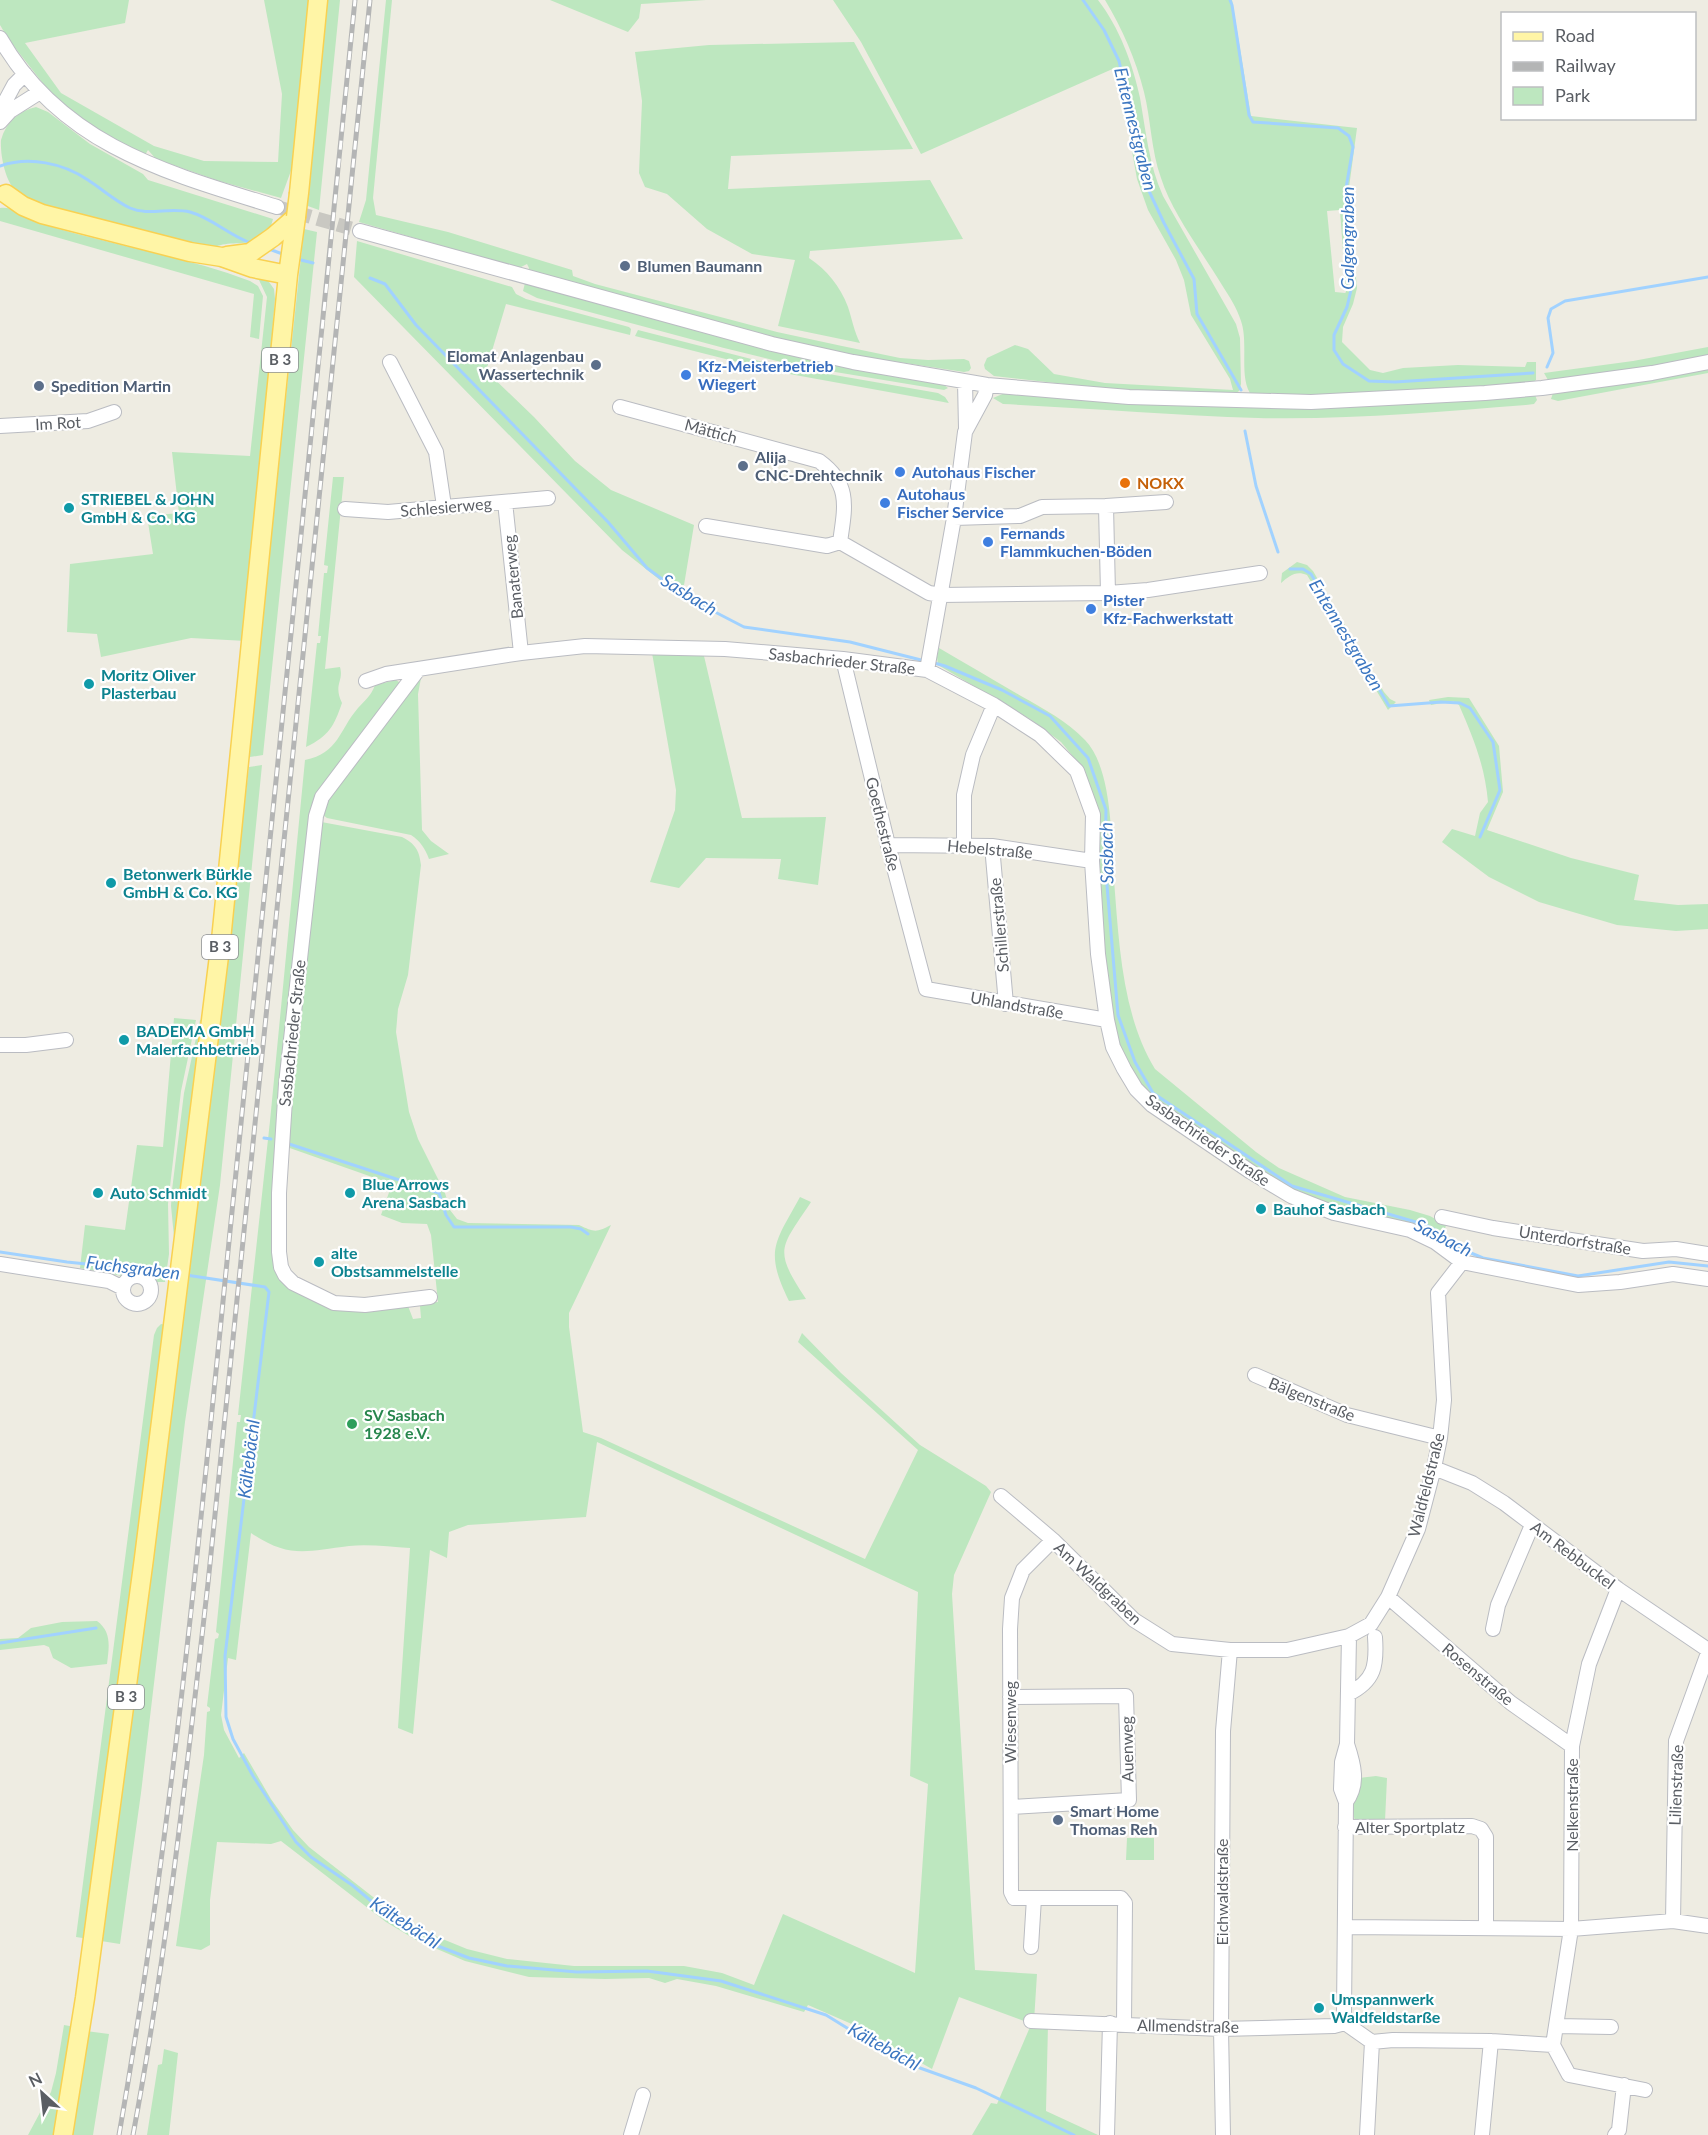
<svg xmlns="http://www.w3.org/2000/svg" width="1708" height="2135" font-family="Lato,sans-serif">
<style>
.green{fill:#bde7bf;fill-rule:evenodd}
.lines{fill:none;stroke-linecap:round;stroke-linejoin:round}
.stream{stroke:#a1d2ff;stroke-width:3}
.minor-tunnel{stroke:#c9c8c2;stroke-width:14;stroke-dasharray:14 7;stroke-linecap:butt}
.minor-casing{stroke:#babcc2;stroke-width:16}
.major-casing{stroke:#f9d151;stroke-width:21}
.minor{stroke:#fff;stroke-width:14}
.major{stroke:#fff5a6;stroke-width:18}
.rail-casing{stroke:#b4b5b5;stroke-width:5}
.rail{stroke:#fff;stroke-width:3;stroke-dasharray:9;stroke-linecap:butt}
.major-bridge-casing{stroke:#f9d151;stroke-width:21;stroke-linecap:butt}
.major-bridge{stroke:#fff5a6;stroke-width:18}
.service-dot{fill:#5c6f8a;stroke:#fff;stroke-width:2}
.shop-dot{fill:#3f7fe0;stroke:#fff;stroke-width:2}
.food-dot{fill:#e8710a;stroke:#fff;stroke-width:2}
.culture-dot{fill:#0f9aa8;stroke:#fff;stroke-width:2}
.leisure-dot{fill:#2e9e5b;stroke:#fff;stroke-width:2}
.labels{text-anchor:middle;stroke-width:4.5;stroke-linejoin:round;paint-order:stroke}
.shield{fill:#fff;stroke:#8c8e92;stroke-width:1.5}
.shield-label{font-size:15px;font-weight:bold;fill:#5a5e64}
.service-label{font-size:16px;font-weight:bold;fill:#4e5e75;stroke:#fff;text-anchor:start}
.shop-label{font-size:16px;font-weight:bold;fill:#366cbe;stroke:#fff;text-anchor:start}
.street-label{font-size:16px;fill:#5a5e64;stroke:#fff}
.food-label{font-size:16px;font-weight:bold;fill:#c56008;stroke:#fff;text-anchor:start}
.culture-label{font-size:16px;font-weight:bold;fill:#0d838f;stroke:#fff;text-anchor:start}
.leisure-label{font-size:16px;font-weight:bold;fill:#27864d;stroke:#fff;text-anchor:start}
.water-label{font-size:18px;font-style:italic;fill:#3b76c0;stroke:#fff}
</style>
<rect width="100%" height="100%" fill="#eeece2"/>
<!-- green -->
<path class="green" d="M0 0H129L125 23 25 43 61 93 154 146 204 161 278 162 282 94 264 0H311L292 168 281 198 219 181 156 159 148 150 145 155 140 153 93 127 63 104 45 86 9 40 0 25Z
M325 0H340L319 210 305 205Z
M386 0H392L373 198 376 215 448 232 572 270 573 276 595 284 777 332 842 346 900 358 928 360 964 359 969 361 971 368 969 371 964 372 852 355 789 342 528 272 529 268 527 264 519 268 359 222 366 200Z
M550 0H706L641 4 639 18 628 32Z
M833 0H1098C1119 27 1133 64 1140 98 1146 132 1149 165 1163 196L1236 324 1240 338 1241 384 1239 391 1232 396 1133 392 994 376 985 369 984 365 987 358 1015 345 1028 349 1054 374 1105 383 1233 390 1230 379 1191 315 1184 280 1176 260 1148 210 1137 179 1117 67 921 154 861 42Z
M1105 0H1232L1251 116 1357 128 1348 195 1357 288 1353 304 1343 327 1342 342 1370 370 1383 373 1403 368 1458 365 1525 367 1527 362H1536V380L1533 382 1388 395 1252 396C1238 379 1249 344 1241 321 1237 308 1229 296 1222 285 1202 252 1172 213 1161 178 1151 150 1151 120 1144 92 1136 60 1122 28 1105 0ZM1340 210 1346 292 1345 293 1335 292 1327 211Z
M854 42 913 149 731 156 728 189 930 180 963 239 810 251 809 258C827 270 840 286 848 307 852 319 854 331 860 343L778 326 795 260 752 254 707 229 667 194 645 187 639 173 642 101 635 52 709 45Z
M36 107 48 112 90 144 143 174 148 180 273 219C265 254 229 237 214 248 177 244 142 233 106 224 80 217 35 210 16 191 5 181 0 154 1 140 6 122 19 111 36 107Z
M0 208C18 206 30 220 46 225 114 246 184 256 250 281L258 286 263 296 259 339 250 337 254 294 0 221Z
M304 229 317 232 263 755 250 757V732Z
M357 241 512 287 516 294 526 299 629 327 631 329 630 335 506 304 486 371 534 417 575 461 611 490 694 525 684 585 670 588 622 550 354 277Z
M201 261 264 275 274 289 275 299 246 641 191 638 101 657 97 634 67 632 70 564 153 554 147 516 179 513 172 452 250 456 267 297 259 280Z
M525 283 797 355 941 383 948 388 944 390 793 365 724 348 537 298 523 291Z
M638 330 771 364 938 393 945 397 949 403 773 371 635 336Z
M1708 347V357L1558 380H1548L1544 373 1633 361Z
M1708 367V373L1558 401 1551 399 1553 393Z
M1005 393 1113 401 1535 395 1537 400 1534 404 1526 405C1437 412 1347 420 1258 418 1173 415 1088 408 1003 404L993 398Z
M333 477H344L325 669 340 667C344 682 333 684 342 703 334 726 329 736 306 747L317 643H320L321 636H318L324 573H327L328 566 324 565Z
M1297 562 1307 565 1313 571 1384 692 1390 699 1396 702 1388 710 1307 575C1296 570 1289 576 1281 583L1282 573Z
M939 648C966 664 994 680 1021 696 1044 709 1067 721 1085 740 1113 769 1111 841 1114 880 1119 943 1122 1015 1155 1069L1256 1152 1279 1168 1345 1197 1410 1210 1430 1216 1446 1225 1442 1241 1333 1208 1295 1192 1259 1173 1142 1091 1119 1046 1111 1013 1102 926 1099 840 1080 765 1061 742 1030 719 938 665 937 657Z
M652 653 704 656 742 818 826 817 818 885 778 879 781 859 706 858 679 888 650 882 675 810 676 790Z
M421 678 418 694 422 830 431 841 449 854 429 859C425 848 420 841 411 835L327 818 323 815 328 801 336 789Z
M396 680 399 682V687L312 805 305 849 275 1145 273 1181 276 1268 335 1307 408 1306 413 1319 421 1318 420 1306 423 1303 438 1302 431 1235 427 1224 402 1223 381 1215 392 1184 284 1146 316 821 402 837C415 844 419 849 421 865L408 975 398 1009 396 1032 409 1112 418 1139 445 1193 450 1210 457 1219 468 1223 579 1225C594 1232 596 1233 611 1225L569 1313V1327L583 1432 601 1438 865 1559 918 1450 798 1342 802 1333 841 1373 920 1445 986 1486 991 1492 954 1575 952 1594 975 1970 1037 1974 1034 2021H1024L959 1997 932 2069 854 2025 808 2005 804 2012 716 1986 677 1979 665 1983 649 1978 605 1979 529 1977 465 1961 416 1940 386 1922 281 1841 271 1844 217 1842 210 1900V1945L201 1950 176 1946 204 1755 207 1712 210 1711V1708L207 1706 215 1639 218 1638 219 1634 216 1632 237 1422H240L241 1415H238L270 1121 305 760C339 753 339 730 358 708 366 699 371 696 375 685ZM597 1442 918 1592 910 1776 928 1784 915 1973 783 1914 754 1985 722 1973 684 1966H574L507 1959 467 1949 423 1931 400 1918 309 1847 293 1830 271 1799 244 1753 239 1758 224 1730 221 1715 228 1658 236 1660 251 1533C290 1559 306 1551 349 1546 369 1544 391 1547 410 1548L398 1728 413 1734 430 1550 447 1558 449 1532 468 1525 586 1517Z
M1448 697 1469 698 1499 746 1503 792 1487 830 1571 858 1639 875 1634 900 1678 905 1708 904V929L1676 931 1617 925 1539 902 1489 877 1442 842 1452 829 1475 836 1480 813 1488 802C1485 766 1473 737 1459 705L1453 701 1431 705 1429 700Z
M262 765 220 1185 185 1422 141 1793 120 1944 101 1941C155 1550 202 1159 249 767Z
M174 1018 196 1020 181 1091 168 1204 169 1254 165 1282H153L80 1268 85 1225 125 1230 137 1145 163 1147Z
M200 1020H204L175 1247 171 1206 172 1190 184 1093Z
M800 1197 811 1202C780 1249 773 1249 806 1299L789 1301C764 1250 775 1243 800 1197Z
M161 1324 166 1325 89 1939 76 1937 154 1335 157 1328Z
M97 1621C112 1632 109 1647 107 1664L71 1668 53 1658 49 1647 44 1645 0 1650V1639L18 1638 31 1628 62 1622Z
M1376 1776 1387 1778 1385 1821H1355L1352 1809 1359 1778Z
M1127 1838H1154V1860H1126Z
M64 2025 75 2027 58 2135H28L51 2092 56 2073Z
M1048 2025 1046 2111 1098 2135H972L991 2103 997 2104 1030 2027Z
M86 2031 109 2034 93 2135H70Z
M164 2049 178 2053 169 2135H147L158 2065 162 2064Z"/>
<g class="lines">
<!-- stream -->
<path class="stream" d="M1083 0 1104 30 1119 61 1149 191 1164 223 1194 279 1197 314 1241 390
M1230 0 1232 5 1249 115 1253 122 1338 128 1349 136 1353 147 1345 194 1351 290 1347 307 1334 335V350L1343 364 1369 381 1395 382 1533 373
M0 166C29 156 63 163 88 180 102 189 115 201 130 208 148 216 170 207 190 212 212 218 230 236 251 243
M269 249 285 255
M297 259 313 263
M370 278 385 284 416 325 608 522 647 568 688 598 744 627 850 642 925 661
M1547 367 1553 353 1548 318 1551 309 1565 301 1708 277
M1245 431 1256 486 1278 552
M1290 569H1303L1311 574 1389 706 1441 702 1460 703 1470 708 1493 742 1500 790 1480 837
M931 662 945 666 1002 690 1050 716 1088 758 1106 810 1105 862 1118 1015 1135 1062 1153 1093 1292 1186 1426 1225 1441 1233 1459 1248 1483 1258 1578 1276 1669 1262 1708 1266
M264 1138 271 1139
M286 1143 439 1193 446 1215 454 1227H571L581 1229 588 1234
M0 1252 67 1262 174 1273
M186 1275 265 1287 269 1292 225 1656 226 1717 233 1739 253 1776 296 1842 311 1857 352 1885 394 1920 430 1943 469 1958 507 1966 577 1972 647 1971 721 1981 826 2015 873 2044 920 2068 976 2088 1074 2135
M0 1643 96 1628"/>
<!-- minor-tunnel -->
<path class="minor-tunnel" d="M277 207 360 231"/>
<defs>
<path id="minor" d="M0 38C61 145 167 173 277 207
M0 111 14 85 25 74
M0 122 10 111 40 92
M360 231 772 344 853 362 987 385 1129 397 1311 402 1485 393 1542 388 1652 373 1708 362
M390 362 436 452 444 506
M965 382 966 428
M620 407 819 461C851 484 845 507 840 542L827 546 706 526
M0 426 88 421 114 412
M505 502 521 653
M1106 506 1166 502
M345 509 388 512 548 498
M954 518 1020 516 1042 507 1106 506 1108 593
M840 542 929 593 941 595 1108 593 1148 590 1260 573
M843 659 888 845 926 989 1107 1020
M418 670 322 797 316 816 286 1084 279 1193V1252L281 1267 285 1275 293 1283 334 1303 365 1305 430 1297
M927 670 954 518 965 432 985 395 987 385
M366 681 386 674 521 653 585 646 725 649 843 659 927 670 994 705 1040 735 1077 771 1093 815 1092 861 1098 954 1107 1020 1113 1047 1124 1069 1136 1089 1152 1105 1251 1172 1291 1196 1334 1213 1410 1230 1435 1242 1462 1262 1578 1285 1620 1282 1673 1274 1708 1279
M964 844V795L973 755 994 705
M888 845 992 846 1092 861
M992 846 1006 1004
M0 1045H26L66 1040
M1442 1217 1493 1228 1643 1251 1676 1249 1708 1254
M0 1264 109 1281 123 1288
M123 1290a14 14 0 1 1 28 0a14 14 0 1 1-28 0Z
M1255 1375 1347 1415 1440 1438
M1434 1468 1472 1483 1504 1503 1618 1589 1708 1650
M1001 1496 1053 1540 1134 1620 1172 1644 1230 1650H1287L1349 1636 1371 1624 1388 1597 1418 1529 1434 1468 1440 1438 1444 1400 1438 1293 1462 1262
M1053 1540 1023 1570 1012 1598 1010 1629 1011 1892 1014 1898H1121L1125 1903 1124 2024
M1388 1597 1511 1703 1572 1746
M1493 1629 1498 1605 1532 1525
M1349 1636 1347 1744 1342 1762 1341 1789 1346 1802 1344 2013 1345 2023 1372 2042
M1348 1694C1375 1681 1377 1665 1375 1637
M1010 1697 1126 1696 1129 1800 1011 1807
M1346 1802C1359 1784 1354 1765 1347 1744
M1345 1827 1472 1826 1481 1829 1486 1837V1928
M1673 1921 1676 1741 1708 1653
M1345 1927 1571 1929 1673 1921 1708 1926
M1031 1947 1034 1898
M1031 2021 1221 2029 1334 2026 1345 2023
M1556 2026 1611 2027
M1372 2042 1393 2040 1491 2041 1553 2045 1571 1929 1572 1746 1589 1664 1618 1589
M1553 2045 1569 2075 1645 2090
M631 2135 643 2095
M1107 2135 1110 2023
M1223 2135 1221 2029 1223 1731 1230 1650
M1367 2135 1372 2042
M1482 2135 1491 2041
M1615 2135 1619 2130 1624 2085"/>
<path id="major" d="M299 193 318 0
M6 194 23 206 42 214 190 252 222 257 253 268 288 275
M227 256 250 253 273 237 296 217
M63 2135 85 1998 144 1558 221 940 288 275 296 217"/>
</defs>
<!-- minor casing -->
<use href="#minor" class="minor-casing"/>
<!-- major casing -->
<use href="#major" class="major-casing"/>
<!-- minor -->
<use href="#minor" class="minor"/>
<!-- major -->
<use href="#major" class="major"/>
<defs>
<path id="rail" d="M119 2135C174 1823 202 1507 234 1192 274 795 316 397 355 0
M133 2135C167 1953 187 1767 208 1583L370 0"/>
</defs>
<!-- rail casing -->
<use href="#rail" class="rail-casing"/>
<!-- rail -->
<use href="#rail" class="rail"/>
<defs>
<path id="major-bridge" d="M296 217 299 193"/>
</defs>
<!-- major-bridge casing -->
<use href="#major-bridge" class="major-bridge-casing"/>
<!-- major-bridge -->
<use href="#major-bridge" class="major-bridge"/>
</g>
<!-- markers -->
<g class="service-dot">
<circle cx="625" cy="266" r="6"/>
<circle cx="596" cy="365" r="6"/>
<circle cx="39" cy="386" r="6"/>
<circle cx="743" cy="466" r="6"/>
<circle cx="1058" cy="1820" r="6"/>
</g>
<g class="shop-dot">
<circle cx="686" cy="375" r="6"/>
<circle cx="900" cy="472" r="6"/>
<circle cx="885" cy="503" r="6"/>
<circle cx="988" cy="542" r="6"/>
<circle cx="1091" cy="609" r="6"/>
</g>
<circle class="food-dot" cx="1125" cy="483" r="6"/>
<g class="culture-dot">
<circle cx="69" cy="508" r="6"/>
<circle cx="89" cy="684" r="6"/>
<circle cx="111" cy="883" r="6"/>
<circle cx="124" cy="1040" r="6"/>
<circle cx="98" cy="1193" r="6"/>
<circle cx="350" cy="1193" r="6"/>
<circle cx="1261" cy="1209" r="6"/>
<circle cx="319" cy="1262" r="6"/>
<circle cx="1319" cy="2008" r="6"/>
</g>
<circle class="leisure-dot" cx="352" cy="1424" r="6"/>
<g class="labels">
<!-- shield labels -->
<g class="shield">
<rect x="262" y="348" width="36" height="24" rx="4.5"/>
<rect x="202" y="935" width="36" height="24" rx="4.5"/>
<rect x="108" y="1685" width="36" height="24" rx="4.5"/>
</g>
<g class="shield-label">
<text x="280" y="365">B 3</text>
<text x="220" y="952">B 3</text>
<text x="126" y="1702">B 3</text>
</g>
<!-- service labels -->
<g class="service-label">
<text x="637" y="272">Blumen Baumann</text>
<text x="584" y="362" text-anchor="end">Elomat Anlagenbau<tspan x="584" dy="18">Wassertechnik</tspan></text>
<text x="51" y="392">Spedition Martin</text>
<text x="755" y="463">Alija<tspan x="755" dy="18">CNC-Drehtechnik</tspan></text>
<text x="1070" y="1817">Smart Home<tspan x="1070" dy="18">Thomas Reh</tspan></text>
</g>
<!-- shop labels -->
<g class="shop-label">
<text x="698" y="372">Kfz-Meisterbetrieb<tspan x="698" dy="18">Wiegert</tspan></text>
<text x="912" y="478">Autohaus Fischer</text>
<text x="897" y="500">Autohaus<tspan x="897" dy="18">Fischer Service</tspan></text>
<text x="1000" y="539">Fernands<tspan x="1000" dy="18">Flammkuchen-Böden</tspan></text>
<text x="1103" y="606">Pister<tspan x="1103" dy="18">Kfz-Fachwerkstatt</tspan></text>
</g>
<!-- street labels -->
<g class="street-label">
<text transform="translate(58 423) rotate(-3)" y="6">Im Rot</text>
<text transform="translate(711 431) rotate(15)" y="6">Mättich</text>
<text transform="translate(446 507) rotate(-5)" y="6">Schlesierweg</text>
<text transform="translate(513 577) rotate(-96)" y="6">Banaterweg</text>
<text transform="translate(842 661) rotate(6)" y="6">Sasbachrieder Straße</text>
<text transform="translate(883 824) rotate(76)" y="6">Goethestraße</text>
<text transform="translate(990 849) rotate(5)" y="6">Hebelstraße</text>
<text transform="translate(999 925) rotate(-95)" y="6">Schillerstraße</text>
<text transform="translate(1017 1005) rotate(10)" y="6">Uhlandstraße</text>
<text transform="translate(292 1033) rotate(-84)" y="6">Sasbachrieder Straße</text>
<text transform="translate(1208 1140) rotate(35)" y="6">Sasbachrieder Straße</text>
<text transform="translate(1575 1240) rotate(9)" y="6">Unterdorfstraße</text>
<text transform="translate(1312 1399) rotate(22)" y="6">Bälgenstraße</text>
<text transform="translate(1426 1485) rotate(-76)" y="6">Waldfeldstraße</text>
<text transform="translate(1573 1555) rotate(37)" y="6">Am Rebbuckel</text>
<text transform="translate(1098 1583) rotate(43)" y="6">Am Waldgraben</text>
<text transform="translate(1478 1674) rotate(40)" y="6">Rosenstraße</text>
<text transform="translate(1010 1722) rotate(-90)" y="6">Wiesenweg</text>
<text transform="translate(1127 1749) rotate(-91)" y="6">Auenweg</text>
<text transform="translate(1676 1785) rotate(-88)" y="6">Lilienstraße</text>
<text transform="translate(1572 1805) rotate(-90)" y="6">Nelkenstraße</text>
<text x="1410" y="1833">Alter Sportplatz</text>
<text transform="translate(1222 1892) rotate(-90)" y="6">Eichwaldstraße</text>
<text transform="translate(1188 2026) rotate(1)" y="6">Allmendstraße</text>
</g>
<!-- food labels -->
<g class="food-label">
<text x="1137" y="489">NOKX</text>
</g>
<!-- culture labels -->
<g class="culture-label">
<text x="81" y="505">STRIEBEL &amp; JOHN<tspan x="81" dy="18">GmbH &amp; Co. KG</tspan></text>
<text x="101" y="681">Moritz Oliver<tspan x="101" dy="18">Plasterbau</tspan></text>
<text x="123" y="880">Betonwerk Bürkle<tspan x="123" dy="18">GmbH &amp; Co. KG</tspan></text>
<text x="136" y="1037">BADEMA GmbH<tspan x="136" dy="18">Malerfachbetrieb</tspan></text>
<text x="362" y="1190">Blue Arrows<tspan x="362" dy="18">Arena Sasbach</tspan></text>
<text x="110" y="1199">Auto Schmidt</text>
<text x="1273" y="1215">Bauhof Sasbach</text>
<text x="331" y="1259">alte<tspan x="331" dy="18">Obstsammelstelle</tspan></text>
<text x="1331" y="2005">Umspannwerk<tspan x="1331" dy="18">Waldfeldstarße</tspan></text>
</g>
<!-- leisure labels -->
<g class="leisure-label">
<text x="364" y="1421">SV Sasbach<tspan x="364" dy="18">1928 e.V.</tspan></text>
</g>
<!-- water labels -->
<g class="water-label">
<text transform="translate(1135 129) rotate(76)" y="6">Entennestgraben</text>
<text transform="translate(1348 238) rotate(-90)" y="6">Galgengraben</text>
<text transform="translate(689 595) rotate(32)" y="6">Sasbach</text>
<text transform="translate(1346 635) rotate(59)" y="6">Entennestgraben</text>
<text transform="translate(1107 853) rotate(-91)" y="6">Sasbach</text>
<text transform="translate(1443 1238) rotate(27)" y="6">Sasbach</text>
<text transform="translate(133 1268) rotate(7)" y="6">Fuchsgraben</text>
<text transform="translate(249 1459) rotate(-83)" y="6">Kältebächl</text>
<text transform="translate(405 1923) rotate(33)" y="6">Kältebächl</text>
<text transform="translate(884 2047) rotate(29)" y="6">Kältebächl</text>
</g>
</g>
<!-- legend -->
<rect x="1501" y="12" width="195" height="108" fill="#ffffff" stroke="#bdbfc1" stroke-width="1.5"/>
<rect x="1513" y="32" width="30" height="9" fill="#fff5a6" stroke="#bdbfc1" stroke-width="1.5"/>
<text x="1555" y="42" font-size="18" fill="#5a5e64">Road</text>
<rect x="1513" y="62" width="30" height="9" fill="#b4b5b5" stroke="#bdbfc1" stroke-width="1.5"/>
<text x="1555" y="72" font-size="18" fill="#5a5e64">Railway</text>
<rect x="1513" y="87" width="30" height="18" fill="#bde7bf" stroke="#bdbfc1" stroke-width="1.5"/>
<text x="1555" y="102" font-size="18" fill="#5a5e64">Park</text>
<!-- north arrow -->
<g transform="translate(42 2093) rotate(333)" stroke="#ffffff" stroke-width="4.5" paint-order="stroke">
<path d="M0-4.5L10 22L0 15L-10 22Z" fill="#5a5e64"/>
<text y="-9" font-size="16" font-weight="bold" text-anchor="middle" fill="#5a5e64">N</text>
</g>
</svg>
